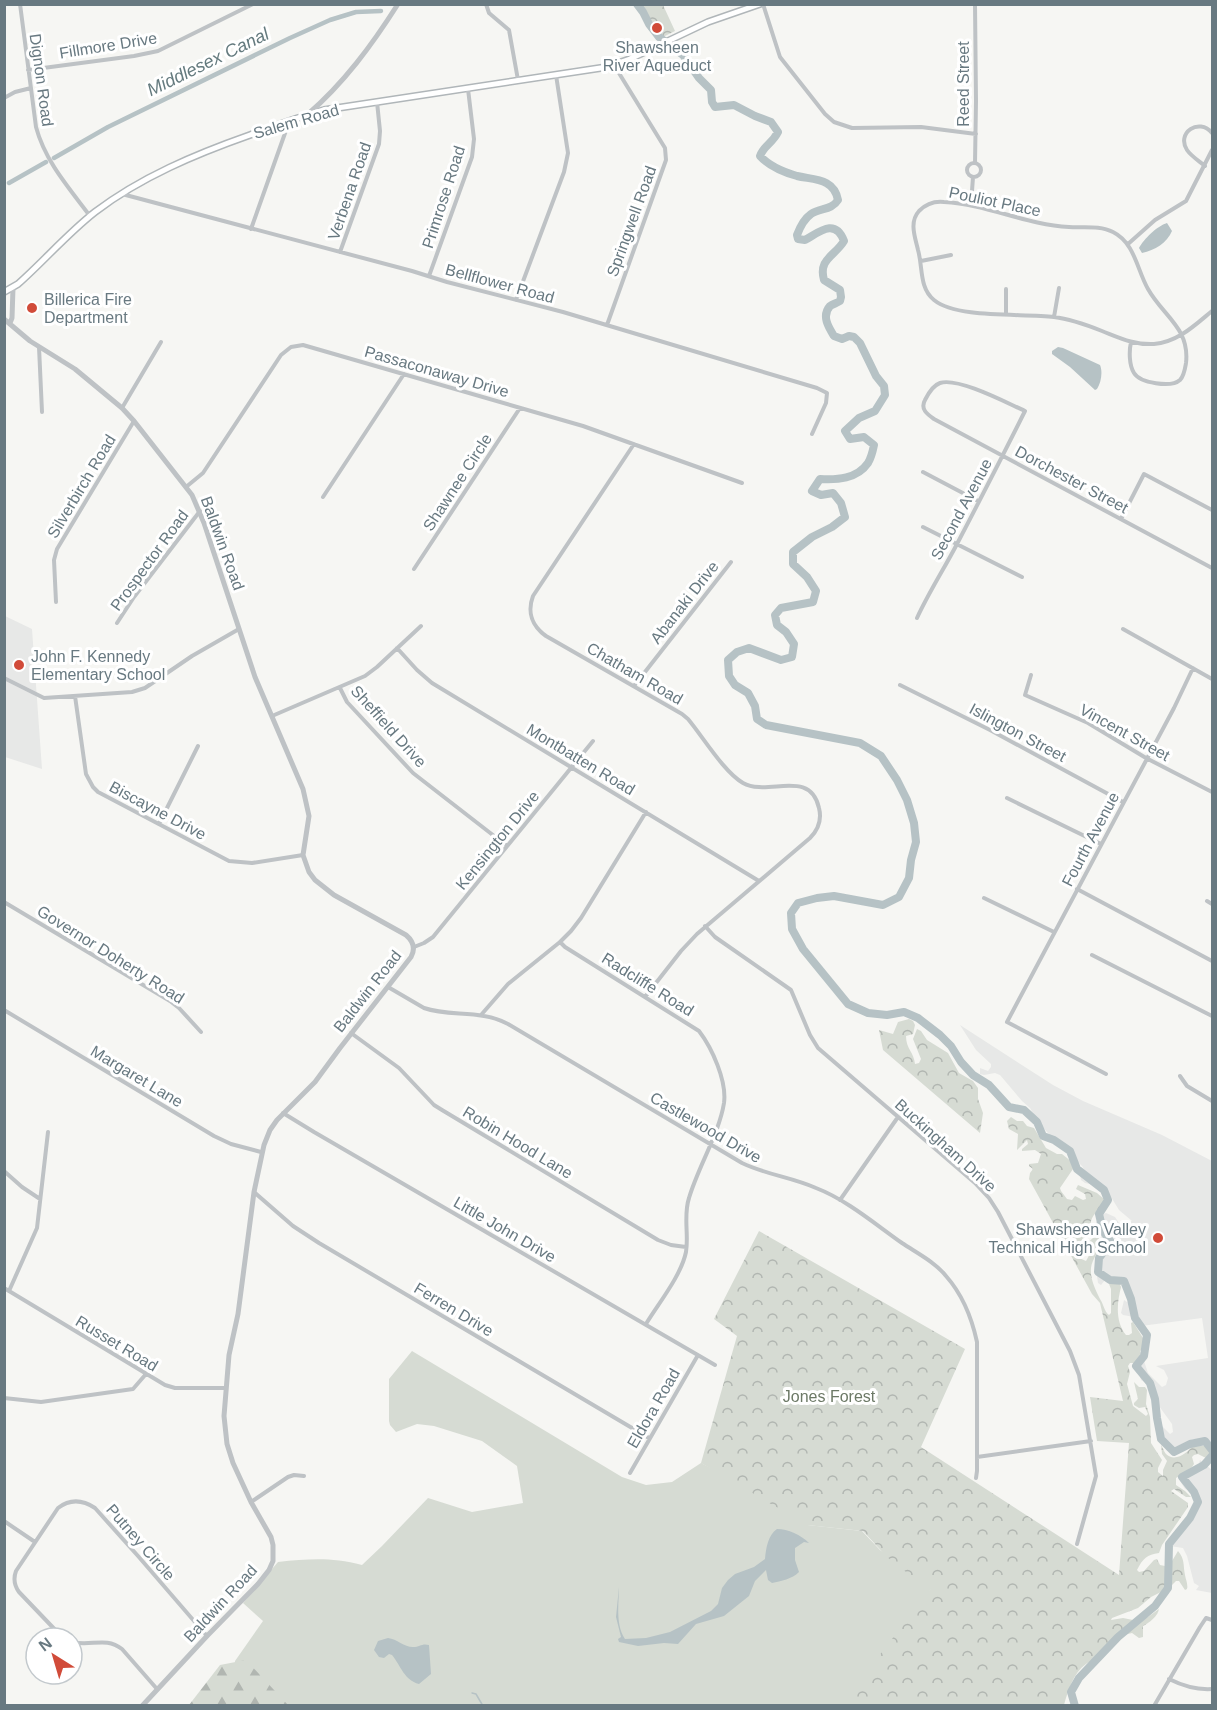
<svg xmlns="http://www.w3.org/2000/svg" width="1217" height="1710" font-family="Arial,sans-serif">
<style>
.built{fill:#e7e8e7}
.green{fill:#d6dbd3}
.forest{fill:url(#forest-firs)}
.park{fill:url(#park-crowns)}
.water{fill:#b6c2c5}
.lines{fill:none;stroke-linecap:round;stroke-linejoin:round}
.stream{stroke:#b6c2c5;stroke-width:1.5}
.canal{stroke:#b6c2c5;stroke-width:4.5}
.river{stroke:#b6c2c5;stroke-width:8}
.secondary-casing{stroke:#b0b6b9;stroke-width:8}
.minor{stroke:#bec2c5;stroke-width:4}
.tertiary{stroke:#bec2c5;stroke-width:5}
.secondary{stroke:#fff;stroke-width:5}
.poi-dot{fill:#d14b39;stroke:#fff;stroke-width:2}
.labels{text-anchor:middle;stroke-width:6;stroke-linejoin:round;paint-order:stroke}
.street-label{font-size:16px;fill:#687981;stroke:#fff}
.poi-label{font-size:16px;fill:#687981;stroke:#fff;text-anchor:start}
.park-label{font-size:16px;fill:#6c7966;stroke:#fff}
.water-label{font-size:18px;font-style:italic;fill:#647a7e;stroke:#fff}
</style>
<defs>
<pattern id="forest-firs" width="22" height="20" patternUnits="userSpaceOnUse" patternTransform="scale(1.5)"><rect width="22" height="20" fill="#d6dbd3"/><path d="M5 1l3.5 6h-7zM16 11l3.5 6h-7z" fill="#b1b6b1"/></pattern>
<pattern id="park-crowns" width="20" height="18" patternUnits="userSpaceOnUse" patternTransform="scale(1.5)"><rect width="20" height="18" fill="#d6dbd3"/><path d="M2 6a3 3 0 1 1 6 0M12 15a3 3 0 1 1 6 0" fill="none" stroke="#b1b6b1"/></pattern>
</defs>
<rect width="100%" height="100%" fill="#f6f6f3"/>
<!-- built -->
<path class="built" d="M5 616 32 629 42 769 5 757Z
M960 1025 1053 1085 1083 1101 1162 1135 1212 1161V1447L1202 1441 1193 1439 1191 1440 1185 1449 1181 1451H1170L1166 1450V1447L1170 1444 1157 1433 1154 1407 1159 1411 1162 1426 1170 1434 1173 1432 1172 1424 1159 1406 1151 1386 1141 1380 1139 1373 1142 1363 1144 1361 1148 1373 1162 1387 1166 1385 1168 1378 1164 1370 1156 1366 1208 1358 1202 1318 1141 1326 1134 1317 1123 1315 1121 1313 1124 1300 1133 1306 1135 1303 1132 1300 1122 1280 1119 1277 1105 1280 1101 1285 1098 1283 1096 1269 1105 1244 1095 1225 1099 1216 1106 1213 1115 1217 1119 1223 1132 1221 1119 1210 1108 1192 1099 1186 1085 1183 1081 1180 1080 1175 1086 1173 1082 1166 1047 1132 1038 1122 1030 1108 1022 1101 1000 1075 995 1073 984 1075 980 1074V1068L988 1071 991 1067V1064L976 1050Z
M1200 1460 1212 1470V1593L1196 1590 1199 1586 1194 1583 1187 1556 1183 1548 1170 1546V1543L1171 1540 1176 1537 1179 1532H1182L1187 1515H1189L1192 1521 1194 1514 1200 1506V1498L1198 1494 1185 1489 1180 1481 1182 1478 1198 1468Z"/>
<!-- green -->
<path class="green" d="M412 1351 622 1477 646 1485 672 1482 701 1463 802 1515 808 1525 862 1531 880 1550 934 1585 847 1705 261 1706 234 1676 235 1661 263 1621 243 1603 278 1562C309 1559 331 1557 362 1565L382 1546 428 1498 472 1512 523 1503 517 1466 482 1441 434 1426 417 1424 396 1432 390 1425 389 1421V1379Z"/>
<!-- forest -->
<path class="forest" d="M246 1660 288 1705H189L220 1665Z"/>
<!-- park -->
<path class="park" d="M637 5H663L675 31 661 38C650 28 646 15 637 5Z
M909 1019 913 1021 915 1025 913 1034 906 1036C906 1049 914 1052 915 1064L919 1063 921 1059 913 1039 917 1029 921 1031 927 1040 948 1053 959 1073 973 1081 978 1088V1099L983 1113 980 1133 883 1050 879 1030 893 1034 898 1022Z
M1011 1117 1017 1121H1023L1027 1126 1034 1128 1046 1148 1057 1154H1062L1072 1162 1073 1169 1060 1188 1061 1191 1067 1199 1072 1200 1075 1196 1083 1200 1086 1199 1085 1194 1076 1189 1078 1185 1097 1193 1105 1200C1103 1209 1093 1212 1091 1221 1090 1224 1093 1227 1093 1230 1091 1237 1076 1239 1074 1253L1077 1257 1086 1261 1092 1250 1081 1252 1079 1251 1094 1237H1098C1105 1246 1092 1257 1091 1268 1090 1279 1095 1289 1100 1299 1104 1305 1104 1311 1109 1315L1111 1313V1289L1109 1284 1111 1282C1116 1282 1119 1281 1121 1287 1117 1303 1115 1321 1126 1335H1129L1132 1333 1131 1323 1133 1322 1143 1338 1144 1348 1140 1351 1141 1355 1135 1363H1130L1128 1366 1130 1372 1127 1384 1133 1406 1146 1416 1148 1414 1145 1407 1139 1408 1134 1405V1403L1138 1399 1134 1382 1139 1387H1145L1147 1390 1146 1404 1150 1417 1151 1443 1162 1460 1158 1468V1472L1163 1476V1470L1167 1461 1162 1454 1161 1444C1161 1445 1165 1453 1166 1454 1175 1463 1189 1452 1193 1445L1207 1446 1210 1451V1460L1198 1454 1194 1455 1192 1457 1194 1464 1192 1467 1176 1478V1485L1185 1491 1191 1497H1186L1174 1489 1171 1491 1188 1503V1507L1162 1545 1159 1553C1147 1555 1143 1558 1137 1570L1139 1572 1144 1571 1154 1560 1157 1559 1160 1565 1165 1566 1172 1561 1178 1551C1185 1559 1183 1565 1185 1575 1186 1581 1188 1583 1187 1589L1185 1590 1179 1581H1176L1169 1588 1151 1597 1138 1608 1112 1618 1111 1620 1123 1618 1138 1621 1148 1617 1159 1609C1158 1616 1149 1623 1143 1626V1637L1139 1638 1132 1633C1118 1635 1106 1647 1098 1657 1094 1662 1090 1661 1086 1664 1073 1673 1068 1691 1064 1705H841L932 1587 906 1572 887 1557 863 1531 807 1525 701 1463 737 1336 714 1319 759 1231 965 1349 921 1447 1119 1575 1129 1443 1097 1441 1090 1397 1123 1401 1100 1303 1092 1294 1029 1179 1030 1173 1033 1169 1029 1166V1164L1038 1163 1041 1154 1035 1150 1022 1151V1149L1028 1144 1027 1140 1017 1150 1018 1134 1009 1129 1007 1121Z"/>
<!-- water -->
<path class="water" d="M1167 223 1172 231C1167 243 1155 250 1142 253L1139 248C1144 239 1157 226 1167 223Z
M1058 347 1063 348 1100 365C1103 372 1101 383 1097 389L1095 390 1070 367 1052 354V351Z
M777 1529C788 1529 801 1535 809 1543L804 1542 795 1548V1560L799 1572C792 1579 781 1581 772 1583L768 1580 766 1570 755 1581 749 1596 724 1616 696 1624 678 1644 664 1643 638 1646 619 1642 618 1639 621 1637 616 1617 619 1587C619 1602 615 1624 625 1639L646 1638 670 1632 711 1611 718 1604 722 1588 728 1580 735 1574 754 1567 765 1559C766 1548 768 1535 777 1529Z
M388 1638C397 1639 404 1647 413 1647 420 1647 422 1643 429 1645L431 1674 419 1684C404 1680 401 1666 392 1655L389 1654 384 1658 379 1657 374 1650 378 1641Z"/>
<g class="lines">
<!-- stream -->
<path class="stream" d="M472 1693 476 1694 483 1706"/>
<!-- canal -->
<path class="canal" d="M54 158 108 127 290 38 330 20 356 12 381 11
M9 183 46 162"/>
<!-- river -->
<path class="river" d="M637 4 643 12 649 24 659 37 683 55 699 78 711 90 712 102 715 107 734 105 755 116 771 122 778 132C772 144 764 145 760 156 770 167 783 172 797 176 814 180 834 178 838 200 832 210 820 208 811 214 804 219 800 227 797 235L798 239 805 240C818 233 835 217 844 241 835 256 818 259 824 280L840 290 841 297 840 301C837 303 833 304 830 306 821 316 829 328 834 336L842 339 849 336 854 337 860 343 876 376 884 386 885 395 875 411 859 418 845 431 850 439 864 437 874 445C873 450 871 458 868 463 857 479 837 480 820 479L812 491 821 495 833 493 841 503 845 517 832 527 812 537 793 552V564L807 577 816 591 813 602 781 608 775 615 777 625 786 632 794 644 792 657 781 660 749 648 737 652 728 660 729 676 735 685 748 693 755 706 757 719 766 725 860 743 881 756 897 780 907 800 914 823 916 842 911 860 909 878 899 897 883 905 834 896 817 898 798 903 791 913 792 929 803 949 848 1004 868 1013 887 1015 904 1012 918 1018 940 1035 951 1046 961 1062 973 1075 989 1085 1009 1107 1024 1110 1037 1122 1043 1136 1054 1140 1070 1151 1077 1169 1104 1190 1108 1200 1099 1214 1103 1231 1111 1242 1099 1258 1098 1272 1110 1280 1124 1281 1131 1299 1135 1318 1147 1335 1144 1356 1136 1366 1150 1383 1155 1399 1157 1418 1161 1439 1174 1452 1190 1444 1205 1441 1212 1450
M1075 1706 1071 1692 1079 1678 1118 1637 1155 1606 1168 1588 1169 1544 1190 1518 1198 1502 1194 1492 1182 1477 1204 1465 1212 1456"/>
<defs>
<path id="secondary" d="M4 292 18 284C44 261 67 234 95 212 141 177 196 154 250 135 274 126 299 117 324 110L607 67 630 59 708 22 760 4"/>
</defs>
<!-- secondary casing -->
<use href="#secondary" class="secondary-casing"/>
<!-- minor -->
<path class="minor" d="M20 4 36 127C45 161 69 188 90 216
M486 4 489 13 509 30 518 80
M763 4 780 57 825 114 834 122 852 128 921 127 976 134
M28 70 134 56 158 51 253 4
M4 98 15 92 31 88
M975 163 976 101 975 4
M967 170a7 7 0 1 1 14 0a7 7 0 1 1-14 0Z
M1205 166C1199 161 1191 156 1187 150 1176 133 1199 117 1212 133
M122 194 412 271 447 282 563 312 817 388 827 393 826 403 812 434
M971 205 973 177
M251 229 289 122
M1128 244 1155 220 1186 201 1212 150
M340 252 379 144 380 131 377 102
M921 261 951 255
M429 276 472 157 474 139 468 89
M516 300 564 172 568 153 556 75
M1006 314V289
M1054 317 1059 288
M607 325 666 160 665 148 614 65
M1131 342C1129 351 1129 365 1134 373 1140 383 1171 388 1180 380 1184 376 1185 369 1186 363 1190 328 1163 316 1148 289 1137 270 1135 243 1113 232 1100 225 1083 228 1069 227 1026 225 987 204 944 202 935 201 926 204 919 211 909 222 915 237 918 250 923 267 919 288 934 300 957 319 1023 313 1054 317 1071 319 1087 325 1102 331 1120 338 1134 345 1154 344 1178 342 1195 325 1212 311
M39 347 42 412
M122 408 161 342
M634 444 533 596C527 612 532 626 546 636L682 714 688 719C703 737 724 772 743 783 768 797 810 768 819 808 822 820 818 830 810 838L697 934 681 951 645 997
M923 472 978 501
M186 487 203 473 281 355 291 347 303 345 583 426 742 483
M323 497 404 374
M1121 519 1144 474 1212 510
M923 527 1022 577
M414 569 520 408
M56 602 54 560 57 549 134 421
M917 618C929 592 944 569 957 544 980 500 1003 455 1025 411 1007 403 958 377 940 383 934 385 928 394 925 400 920 409 927 414 934 419 1027 469 1120 518 1212 568
M117 623 134 597 200 511
M1123 629 1212 679
M397 648 417 670 432 683 759 881
M1031 675 1025 695 1088 723 1146 758 1212 792
M4 678 44 698 132 692 145 688 192 656 239 629
M900 685 990 730 1123 802
M634 686 731 562
M340 688 347 702 413 773 507 846
M75 696 86 774 93 787 98 792 229 861 252 863 303 855
M272 716 365 676 377 667 421 626
M1007 798 1101 844
M159 824 198 746
M1077 889 1212 961
M984 898 1054 932
M1207 901 1212 904
M4 902 170 1001 179 1008 201 1032
M705 926 715 937 791 990 810 1035 818 1048 975 1183 989 1198 998 1212 1070 1351 1079 1375 1096 1476 1077 1544
M560 942 565 947 699 1031C712 1048 727 1081 724 1103 719 1134 698 1167 689 1198 683 1216 689 1234 686 1252 681 1276 658 1304 646 1324
M414 947 424 943 433 937 593 741
M1092 955 1212 1016
M388 987 424 1008C444 1015 464 1012 484 1016 492 1017 500 1020 508 1024L742 1163C767 1175 791 1177 816 1188 847 1200 875 1224 902 1243 917 1253 935 1262 946 1276 962 1294 972 1319 977 1342V1471L976 1478
M4 1010 214 1136 231 1144 261 1152
M481 1015 508 984 560 942 571 931 581 918 646 812
M351 1033 399 1068 434 1105 442 1110 658 1240 671 1245 686 1247
M1106 1074 1007 1022 1174 708 1193 668
M1180 1076 1187 1086 1212 1101
M283 1113 314 1132 715 1365
M4 1171 22 1187 40 1199
M254 1192 293 1226 319 1243 649 1438
M840 1200 898 1117
M4 1288 165 1385 175 1388H226
M9 1291 37 1228 48 1132
M4 1398 41 1402 133 1389 146 1374
M977 1457 1091 1441
M630 1473 698 1355
M251 1502 288 1477 294 1475 304 1476
M4 1521 35 1542
M63 1638 19 1592C14 1585 13 1579 16 1571L58 1508C71 1498 83 1500 95 1508L138 1556 207 1636
M72 1642C91 1647 105 1636 122 1649L157 1689
M1169 1679C1183 1686 1197 1690 1212 1689
M1154 1706 1200 1627 1206 1618 1212 1620"/>
<!-- tertiary -->
<path class="tertiary" d="M307 115C344 83 372 45 398 4
M4 319 30 341 75 369 122 408 134 421 192 495 204 523 255 677 303 789 309 816 303 855 309 872 315 880 334 895 406 935C413 941 416 948 411 957L340 1048 315 1082 277 1120 270 1130 264 1145 254 1192 238 1314 229 1355 224 1416 227 1444 233 1463 251 1502 271 1537 273 1545V1561L269 1570 258 1584 207 1636 142 1706
M10 323 12 318 13 288"/>
<!-- secondary -->
<use href="#secondary" class="secondary"/>
</g>
<!-- markers -->
<g class="poi-dot">
<circle cx="657" cy="28" r="6"/>
<circle cx="32" cy="308" r="6"/>
<circle cx="19" cy="665" r="6"/>
<circle cx="1158" cy="1238" r="6"/>
</g>
<g class="labels">
<!-- street labels -->
<g class="street-label">
<text transform="translate(108 45) rotate(-9)" y="6">Fillmore Drive</text>
<text transform="translate(42 80) rotate(82)" y="6">Dignon Road</text>
<text transform="translate(963 84) rotate(-90)" y="6">Reed Street</text>
<text transform="translate(296 121) rotate(-16)" y="6">Salem Road</text>
<text transform="translate(349 191) rotate(-71)" y="6">Verbena Road</text>
<text transform="translate(443 197) rotate(-72)" y="6">Primrose Road</text>
<text transform="translate(995 201) rotate(12)" y="6">Pouliot Place</text>
<text transform="translate(631 221) rotate(-70)" y="6">Springwell Road</text>
<text transform="translate(500 283) rotate(15)" y="6">Bellflower Road</text>
<text transform="translate(437 371) rotate(16)" y="6">Passaconaway Drive</text>
<text transform="translate(1072 479) rotate(28)" y="6">Dorchester Street</text>
<text transform="translate(457 482) rotate(-57)" y="6">Shawnee Circle</text>
<text transform="translate(81 486) rotate(-59)" y="6">Silverbirch Road</text>
<text transform="translate(961 509) rotate(-62)" y="6">Second Avenue</text>
<text transform="translate(223 543) rotate(70)" y="6">Baldwin Road</text>
<text transform="translate(149 560) rotate(-54)" y="6">Prospector Road</text>
<text transform="translate(684 602) rotate(-52)" y="6">Abanaki Drive</text>
<text transform="translate(635 673) rotate(30)" y="6">Chatham Road</text>
<text transform="translate(389 726) rotate(48)" y="6">Sheffield Drive</text>
<text transform="translate(1018 732) rotate(28)" y="6">Islington Street</text>
<text transform="translate(1125 732) rotate(29)" y="6">Vincent Street</text>
<text transform="translate(581 759) rotate(31)" y="6">Montbatten Road</text>
<text transform="translate(158 810) rotate(28)" y="6">Biscayne Drive</text>
<text transform="translate(1090 839) rotate(-62)" y="6">Fourth Avenue</text>
<text transform="translate(497 840) rotate(-51)" y="6">Kensington Drive</text>
<text transform="translate(111 954) rotate(32)" y="6">Governor Doherty Road</text>
<text transform="translate(648 984) rotate(32)" y="6">Radcliffe Road</text>
<text transform="translate(367 991) rotate(-52)" y="6">Baldwin Road</text>
<text transform="translate(137 1076) rotate(31)" y="6">Margaret Lane</text>
<text transform="translate(706 1127) rotate(30)" y="6">Castlewood Drive</text>
<text transform="translate(518 1142) rotate(31)" y="6">Robin Hood Lane</text>
<text transform="translate(946 1145) rotate(42)" y="6">Buckingham Drive</text>
<text transform="translate(505 1229) rotate(30)" y="6">Little John Drive</text>
<text transform="translate(454 1309) rotate(31)" y="6">Ferren Drive</text>
<text transform="translate(117 1343) rotate(31)" y="6">Russet Road</text>
<text transform="translate(653 1408) rotate(-60)" y="6">Eldora Road</text>
<text transform="translate(141 1542) rotate(49)" y="6">Putney Circle</text>
<text transform="translate(220 1603) rotate(-47)" y="6">Baldwin Road</text>
</g>
<!-- poi labels -->
<g class="poi-label">
<text x="657" y="53" text-anchor="middle">Shawsheen<tspan x="657" dy="18">River Aqueduct</tspan></text>
<text x="44" y="305">Billerica Fire<tspan x="44" dy="18">Department</tspan></text>
<text x="31" y="662">John F. Kennedy<tspan x="31" dy="18">Elementary School</tspan></text>
<text x="1146" y="1235" text-anchor="end">Shawsheen Valley<tspan x="1146" dy="18">Technical High School</tspan></text>
</g>
<!-- park labels -->
<g class="park-label">
<text x="829" y="1402">Jones Forest</text>
</g>
<!-- water labels -->
<g class="water-label">
<text transform="translate(208 62) rotate(-26)" y="6">Middlesex Canal</text>
</g>
</g>
<!-- border -->
<rect width="1217" height="1710" fill="none" stroke="#687981" stroke-width="12"/>
<!-- north arrow -->
<g transform="translate(54 1656) rotate(323)"><circle r="28" fill="#ffffff" stroke="#c3c9cd" stroke-width="1.5"/>
<path d="M0-4.5L10 22L0 15L-10 22Z" fill="#d14b39"/>
<text y="-9" font-size="16" font-weight="bold" text-anchor="middle" fill="#687981">N</text>
</g>
</svg>
